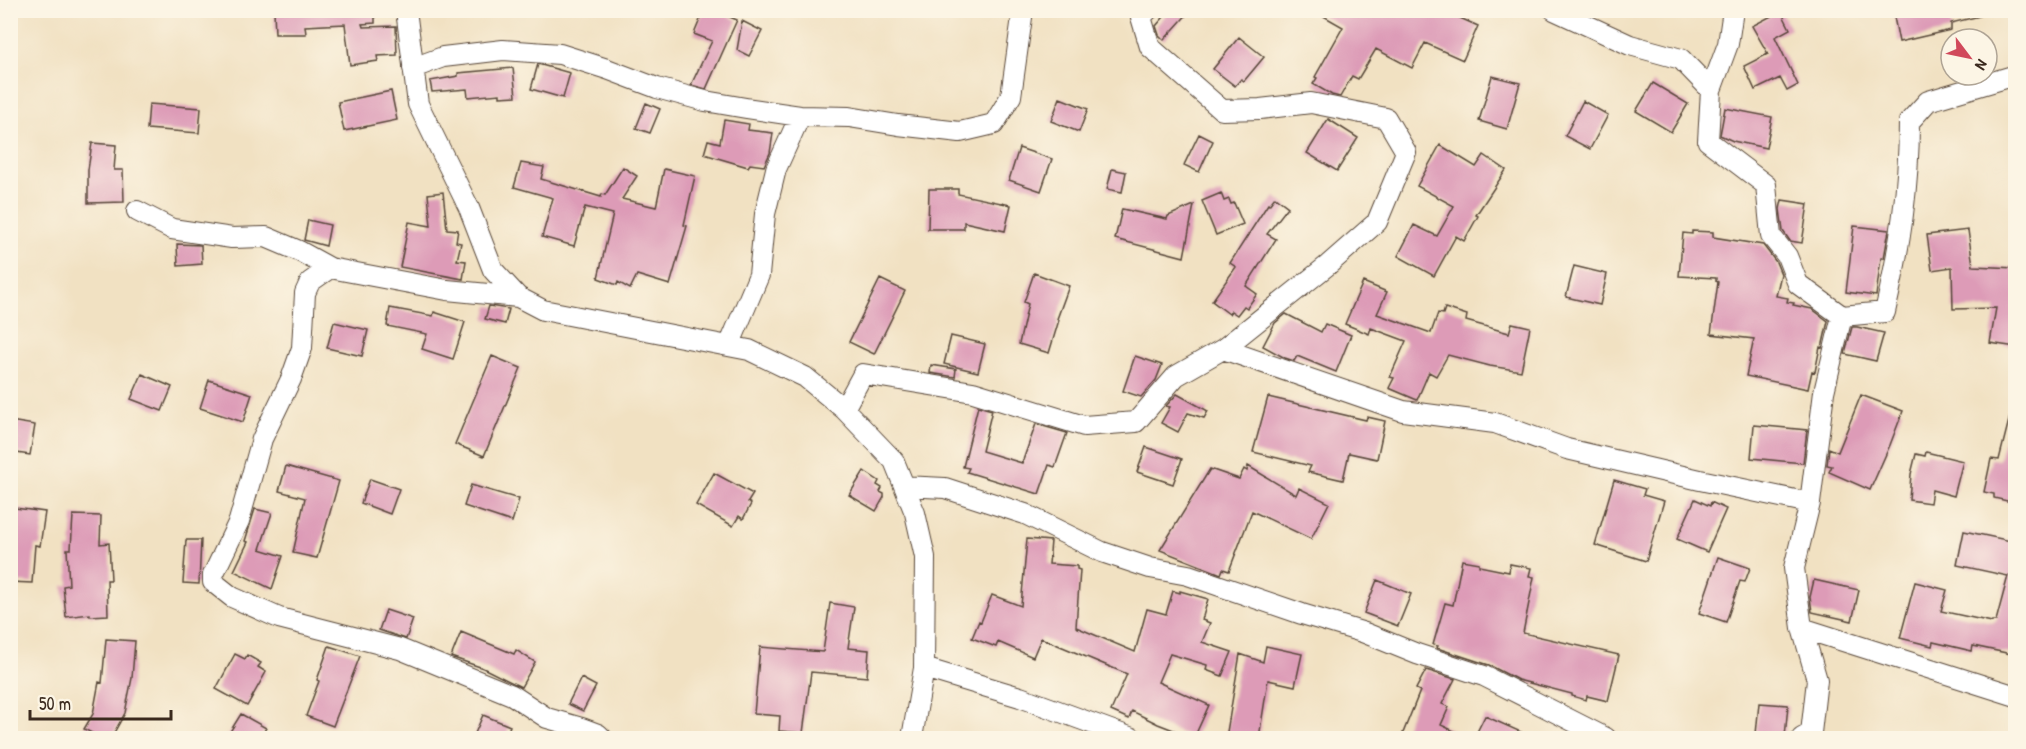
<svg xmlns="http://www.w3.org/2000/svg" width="2026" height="749" font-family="'Patrick Hand',sans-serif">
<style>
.building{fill:#dd9bb7}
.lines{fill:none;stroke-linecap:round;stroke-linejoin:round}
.minor-casing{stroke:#564537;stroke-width:22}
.minor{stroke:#fff;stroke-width:20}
</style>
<rect width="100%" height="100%" fill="#fcf5e5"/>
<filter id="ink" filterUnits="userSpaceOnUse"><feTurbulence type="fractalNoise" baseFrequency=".0167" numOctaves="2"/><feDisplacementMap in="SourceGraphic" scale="12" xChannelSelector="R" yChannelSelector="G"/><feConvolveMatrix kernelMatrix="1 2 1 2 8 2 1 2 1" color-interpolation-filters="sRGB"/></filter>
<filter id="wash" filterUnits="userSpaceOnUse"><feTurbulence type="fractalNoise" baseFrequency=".008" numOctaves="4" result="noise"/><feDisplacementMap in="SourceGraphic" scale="24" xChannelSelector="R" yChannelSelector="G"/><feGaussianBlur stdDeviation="1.35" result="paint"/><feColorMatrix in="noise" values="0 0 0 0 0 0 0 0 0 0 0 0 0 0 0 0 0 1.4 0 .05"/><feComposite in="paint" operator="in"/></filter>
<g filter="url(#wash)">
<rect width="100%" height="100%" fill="#f1e1c2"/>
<g id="blocks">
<!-- building -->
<path class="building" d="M274 10H375V23L362 24 363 27 396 26 397 55 377 56 378 61 350 65 345 24 305 26 306 34H275Z
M704 10H713L737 20 706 89 691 85 712 41 694 34Z
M1170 10H1191L1164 40 1159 35 1156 26Z
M1313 10H1442L1478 26 1463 60 1425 43 1412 68 1376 49 1358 79 1352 76 1340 97 1332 95 1313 84 1317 78 1315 77 1343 27Z
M1920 10H1980V16L1951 23V30L1899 42 1894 17Z
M1781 11 1790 29 1775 37 1798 85 1787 91 1780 78 1755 90 1744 66 1768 54 1752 26Z
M742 21 762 31 749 56 737 50Z
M1239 37 1264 57 1244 81 1241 79 1235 86 1213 69Z
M538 64 570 73 563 98 531 89Z
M513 68 516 96 500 97V94L468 97 467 89 432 92 430 81 458 76V73Z
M1492 76 1520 83 1507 129 1479 121Z
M1653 83 1688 104 1671 132 1636 111Z
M391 91 397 120 344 131 338 102Z
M1060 98 1088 109 1079 132 1051 121Z
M1583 101 1608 115 1590 149 1565 136Z
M646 103 660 109 650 133 636 128Z
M149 104 201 108 199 133 147 129Z
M1725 108 1772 117 1766 148 1733 141 1720 135Z
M1328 119 1358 138 1337 171 1307 153Z
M724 120 749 124 748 130 773 133 770 153 764 166 750 164 748 167 704 154 708 140 720 143Z
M1199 134 1213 141 1199 172 1184 165Z
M92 143 116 145 114 170H123L124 202 88 203V170Z
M1440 145 1476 167 1484 155 1506 170 1476 215 1478 216 1464 241 1456 236 1434 276 1398 256 1414 225 1437 236 1454 206 1417 186Z
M1019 148 1052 159 1041 191 1009 180Z
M521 163 544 167 541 179 601 197 602 194 605 195 623 167 637 176 622 199 656 207 664 169 695 176 684 225 687 226 670 285 637 275 630 289 618 282 617 285 598 278 613 214 585 207 574 246 542 237 553 198 514 187Z
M1112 169 1126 172 1122 192 1107 189Z
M929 189H958V194L1011 205 1005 231 964 222V229H928Z
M443 192 447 229 458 230 456 242 461 243 457 260 466 261 463 279 400 267 409 222 431 226 428 194Z
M1221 193 1224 201 1229 199 1231 204 1234 203 1243 224 1216 235 1202 201Z
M1275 197 1288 207 1267 234 1276 239 1246 286 1257 294 1247 308 1244 306 1237 315 1231 311 1229 314 1212 301 1236 267 1230 263 1268 204 1269 205Z
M1782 200 1808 204 1802 243 1790 241 1783 231 1780 209Z
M1194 205 1184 257 1115 239 1122 209 1167 219 1168 216Z
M308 220 330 225 326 246 304 240Z
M1854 226 1889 230 1884 258H1881L1876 296 1846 292Z
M1968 230 1973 266 2016 268V347L1990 343 1996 308 1953 309 1952 267 1932 270 1927 235Z
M1692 231 1713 232V237L1763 245 1776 262 1781 274 1776 296 1788 298 1787 302 1794 303 1793 305 1812 309 1828 321 1822 348 1820 347 1815 372 1812 371 1808 389 1746 376 1754 339 1711 334 1718 282 1716 281V278L1679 276 1683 233 1692 234Z
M177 244 201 245 202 264 178 266Z
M1574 266 1607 274 1600 305 1566 297Z
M1034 273 1069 286 1057 319 1059 320 1049 353 1019 344 1028 304 1024 302Z
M880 279 905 291 874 354 849 342Z
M1363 282 1387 292 1377 314 1431 333 1438 313 1443 314 1445 308 1467 315 1466 321 1509 333 1512 323 1530 327 1521 371 1490 366 1448 355 1436 376 1429 372 1417 400 1389 388 1394 378 1390 377 1406 341 1371 328 1369 334 1345 324Z
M489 306 509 309 505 324 485 319Z
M390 308 433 316 434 312 465 322 453 359 422 349 427 334 387 326Z
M1286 314 1321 332 1325 324 1351 335 1336 372 1297 356 1294 361 1285 358 1263 346 1275 323Z
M334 322 368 330 362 356 327 348Z
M1852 327H1857L1884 333 1876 361 1845 354Z
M951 336 985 344 978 372 944 364Z
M492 356 521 368 484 456 455 444Z
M1135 356 1162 365 1156 380 1141 397 1123 391Z
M931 365 956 369 955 377 930 373Z
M142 374 172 387 162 411 131 399Z
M209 380 252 394 243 422 200 408Z
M1177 394 1208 411 1204 418 1188 413 1178 432 1161 423 1170 407 1166 406Z
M1861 395 1903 411 1890 445 1870 490 1829 472 1832 466 1827 465 1829 448 1838 452Z
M1268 397 1366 420 1367 417 1385 421 1377 459 1349 453 1343 480 1308 472 1311 466 1253 452Z
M978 406 992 410 982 451 1022 463 1036 424 1067 433 1055 467 1049 465 1039 494 967 472 969 468 963 467Z
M2010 416 2016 417V503L1994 498V494L1984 492 1991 459 1999 460Z
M10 421 35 425 30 455 10 452Z
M1754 425 1807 430 1803 463 1751 458Z
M1146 447 1182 459 1173 484 1137 472Z
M1926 452 1963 461 1954 496 1932 490 1930 503 1909 500 1911 474 1916 454 1925 456Z
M286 466 339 481 317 558 293 553 305 498 279 491Z
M1248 466 1296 495 1299 488 1329 503 1311 539 1252 511 1229 571 1223 569 1221 574 1160 550 1210 469 1239 479 1244 469 1247 471Z
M864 471 879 481 877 485 882 488 880 492 884 494V497L876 511 849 495Z
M714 473 753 494 748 502 751 504 743 519 739 516 733 526 696 505Z
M370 479 399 489 390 514 361 503Z
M1614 480 1645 489 1643 495 1664 501 1646 561 1595 545Z
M471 485 519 499 512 522 464 506Z
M1695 499 1710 506 1711 502 1726 509 1707 552 1677 539Z
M15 508 45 512 40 546 35 545 32 583 10 582 13 542H11Z
M255 509 272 513 260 549 283 556 272 589 234 571 248 542 245 541Z
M73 515 101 516 100 544 109 543 111 580H107L108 615 90 616V614L66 617 63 586 69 585 67 549H71Z
M1964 531 2016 542V655L1973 646 1972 651 1933 642 1932 646 1900 638 1915 582 1947 590 1941 611 1992 622V621H1996L2008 576 1957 565Z
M1027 539 1051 541 1049 564 1077 566V569L1080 570 1076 627 1135 652 1147 609 1166 614 1173 591 1180 593V591L1208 599 1202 620 1210 623 1202 642 1232 652 1222 676 1206 670 1207 665 1170 654 1158 682 1209 705 1194 738 1158 724 1132 711 1129 719 1111 711 1127 674 1041 638 1033 657 998 642 996 647 972 638 979 621 981 622 992 595 1021 606Z
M186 540H201L199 584 183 583Z
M1718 557 1750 568 1745 582 1740 581 1726 622 1699 613Z
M1462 560 1479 563V566L1509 572 1510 564 1531 568 1529 576 1534 577 1523 633 1619 655 1608 701 1587 696 1586 700 1572 696V694L1518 680 1489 665 1437 648 1438 646 1433 645 1445 603 1453 605Z
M1377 580 1411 594 1398 626 1364 613Z
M1814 580 1859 590 1852 621 1812 612 1810 597Z
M830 603 854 607 848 648 869 650 867 677 811 672 803 733 779 731 780 716 754 714 760 647 823 652Z
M386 610 413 619 406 639 379 630Z
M461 632 514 654 516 650 535 662 521 687 483 668 451 657Z
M106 639 135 641 132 678 125 713 111 738H101L84 729 93 714 99 682 102 683Z
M329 646 360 656 333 726 306 716 319 681 317 680Z
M1266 646 1302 654 1295 686 1268 680 1259 738H1226L1240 654 1263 662Z
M235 654 245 659 247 655 261 663 258 667 266 672 247 706 216 689Z
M1426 670 1455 679 1442 704 1449 707 1441 725 1469 738H1401L1420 691 1416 689Z
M581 678 596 686 583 711 568 704Z
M1759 703 1788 705 1785 737 1756 734Z
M241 714 266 728 260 738H226Z
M483 715 510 726 505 738H473Z
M1485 716 1534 738H1474Z"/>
</g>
</g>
<g filter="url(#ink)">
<use href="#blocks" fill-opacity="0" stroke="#564537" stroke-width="1.5"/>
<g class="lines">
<defs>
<path id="minor" d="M406 10 418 104 469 208 493 270 518 297 543 310 749 350 805 377 844 409 894 461 915 513 925 557 924 668 912 738
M1148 10 1141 17 1150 47 1222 110 1260 109 1311 103 1386 118 1406 152 1377 222 1328 265 1223 349
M1554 10 1630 45 1681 59 1711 90 1708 141 1766 185 1771 236 1787 256 1798 284 1842 316 1824 392 1810 503
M413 68 443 57 503 50 560 54 607 69 657 88 705 101 746 108 800 116 849 117 898 125 960 132 994 124 1011 96 1023 10
M1711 90 1728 44 1733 10
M137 211 172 229 232 238 266 237 299 251 330 268 447 290 518 297
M330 268 310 282 305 293 302 348 291 379 262 439 239 521 213 575V582L232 597 279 618 400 649 512 695 547 718 582 728 598 734 602 738
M1842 316 1885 312C1900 247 1909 188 1909 122L1928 101 2016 75
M729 346 759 275 765 214 776 169 800 116
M844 409 863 374 973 392 1084 426 1136 422 1176 376 1223 349 1403 411 1495 423 1567 449 1700 480 1810 503 1794 568 1802 628 2016 696
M904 486 945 488 1025 514 1102 552 1150 568 1188 575 1302 614 1365 633 1417 654 1484 676 1606 738
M1802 628 1817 680 1811 733 1802 738
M924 668 1020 697 1132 738"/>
</defs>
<!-- minor casing -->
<use href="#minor" class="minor-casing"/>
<!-- minor -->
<use href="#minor" class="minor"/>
</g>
</g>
<!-- margin -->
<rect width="2026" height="749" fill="none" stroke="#fcf5e5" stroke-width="36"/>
<!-- north arrow -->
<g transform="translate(1969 57) rotate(122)"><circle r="28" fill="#fcf5e5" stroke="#afa495" stroke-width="1.5"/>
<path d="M0-4.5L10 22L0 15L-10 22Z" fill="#d1495b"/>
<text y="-9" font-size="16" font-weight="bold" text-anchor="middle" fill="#3b2a1e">N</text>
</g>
<!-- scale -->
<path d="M30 710v9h141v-9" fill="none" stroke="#3b2a1e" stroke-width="3"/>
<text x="39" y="710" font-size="18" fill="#3b2a1e" stroke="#fcf5e5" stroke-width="4.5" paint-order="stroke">50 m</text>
</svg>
